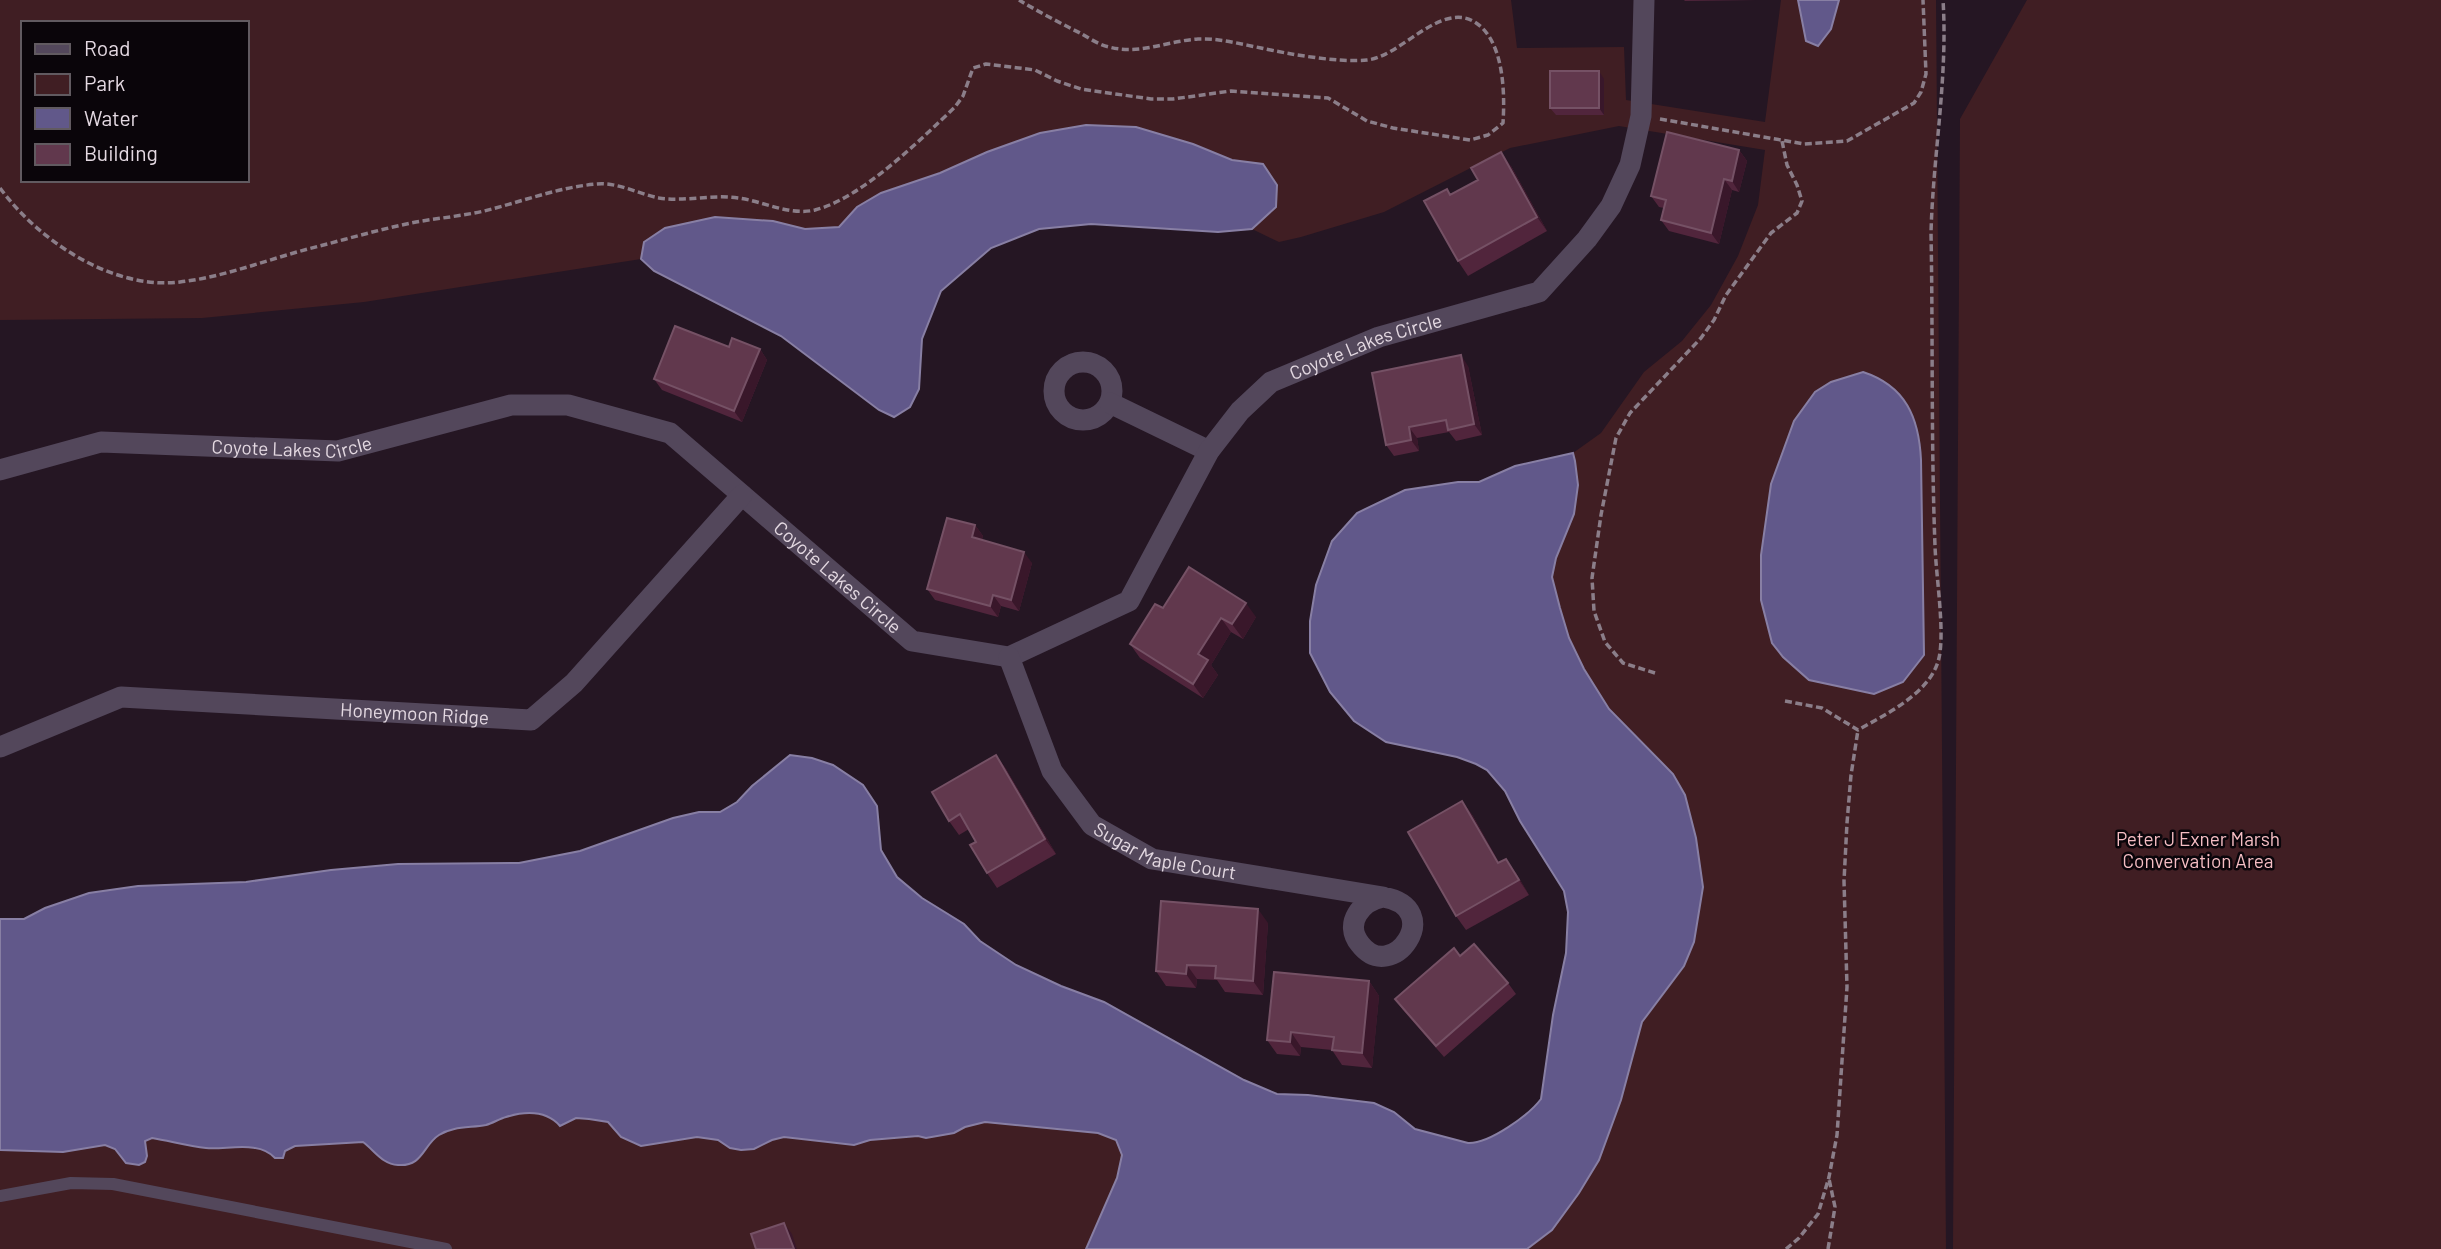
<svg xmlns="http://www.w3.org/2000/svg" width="2441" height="1249" font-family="Barlow,sans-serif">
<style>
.green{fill:#401e23;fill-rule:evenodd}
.water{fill:#61588a;stroke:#887fa4;stroke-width:2}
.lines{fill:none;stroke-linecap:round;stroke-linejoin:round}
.path{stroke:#8b7e89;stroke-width:3.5;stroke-dasharray:7 3.5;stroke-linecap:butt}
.service{stroke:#53475b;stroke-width:12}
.minor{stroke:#53475b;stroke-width:21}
.wall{fill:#51253c}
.shaded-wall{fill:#39172a}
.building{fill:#61384d;stroke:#755165;stroke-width:2}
.labels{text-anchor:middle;stroke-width:5;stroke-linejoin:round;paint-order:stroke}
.street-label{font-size:19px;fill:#e4d9e2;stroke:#0a050a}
.park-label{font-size:19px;fill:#f5bdc3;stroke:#0a050a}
</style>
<rect width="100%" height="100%" fill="#251623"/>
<!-- green -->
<path class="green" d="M0 0H1511L1517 48 1624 47 1626 100 1765 122 1781 0H1936L1946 1249H0V919H24L45 908 89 893 138 886 246 882 331 870 398 864 519 863 580 851 673 818 699 812H720L737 802 752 786 790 755 812 758 833 765 863 785 877 806 881 850 897 877 922 898 964 924 980 941 1016 965 1061 986 1104 1002 1244 1080 1277 1094 1308 1095 1374 1103 1394 1112 1415 1129 1468 1143C1489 1144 1529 1115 1541 1099L1553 1015 1566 953 1568 912 1564 891 1520 821 1505 791 1487 770 1476 764 1457 757 1386 742 1354 721 1330 692 1310 653V621L1316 585 1333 541 1357 513 1405 490 1458 482H1479L1515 466 1573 453 1601 433 1644 372 1682 341 1711 305 1738 256 1758 205 1765 150 1619 126 1510 148 1384 212 1301 237 1279 242 1252 229 1218 232 1091 224 1039 229 991 248 941 291 922 339 919 389 910 407 894 417 879 410 781 336 654 271 641 259 364 302 202 318 0 320ZM23 23H247V180H23Z
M2027 0H2441V1249H1953L1960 119Z"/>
<!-- water -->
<path class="water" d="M1798 0H1839L1831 29 1818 46 1806 41Z
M1086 125 1136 127 1193 144 1232 160 1263 164 1277 185 1276 207 1252 229 1218 232 1091 224 1039 229 991 248 941 291 922 339 919 389 910 407 894 417 879 410 781 336 654 271 641 259 644 242 665 228 715 217 773 221 805 229 839 227 857 207 881 193 940 173 987 152 1040 133Z
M1863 372C1906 386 1919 418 1921 460L1924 655 1903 682 1874 694 1809 680 1783 657 1772 643 1761 600V555L1771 484 1794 421 1815 392 1831 382Z
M1573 453 1575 461 1578 485 1574 514 1556 558 1552 577 1560 608 1569 638 1584 669 1609 709 1673 774 1685 795 1696 838 1703 887 1694 942 1684 966 1642 1022 1621 1100 1599 1160 1579 1193 1552 1230 1527 1249H1086L1117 1178 1122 1155 1116 1140 1098 1133 985 1122 965 1127 954 1133 926 1138 918 1136 870 1140 854 1145 784 1137 772 1140 754 1149 741 1150 730 1148 718 1140 697 1137 641 1146 621 1137 608 1122 589 1119 576 1118 560 1126C546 1110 526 1111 506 1117 499 1119 493 1123 486 1125 470 1128 453 1126 439 1135 423 1145 423 1167 398 1165 382 1164 375 1151 363 1142L295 1146 285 1151 283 1158H275C259 1140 227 1150 206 1148 188 1146 170 1141 152 1138L145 1141 147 1156 145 1162 139 1165 126 1163 115 1149 105 1145 63 1152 0 1150V919H24L45 908 89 893 138 886 246 882 331 870 398 864 519 863 580 851 673 818 699 812H720L737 802 752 786 790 755 812 758 833 765 863 785 877 806 881 850 897 877 922 898 964 924 980 941 1016 965 1061 986 1104 1002 1244 1080 1277 1094 1308 1095 1374 1103 1394 1112 1415 1129 1468 1143C1489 1144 1529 1115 1541 1099L1553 1015 1566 953 1568 912 1564 891 1520 821 1505 791 1487 770 1476 764 1457 757 1386 742 1354 721 1330 692 1310 653V621L1316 585 1332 541 1357 513 1405 490 1458 482H1479L1515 466Z"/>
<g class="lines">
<!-- path -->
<path class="path" d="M1660 119 1804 144 1847 141 1914 103 1921 92 1926 74 1923 0
M0 188C39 241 112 290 180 282 224 277 266 260 308 249 344 240 380 229 416 222 439 218 462 216 484 211 521 202 559 187 597 184 617 182 639 194 659 198 685 202 712 194 738 198 763 201 789 216 815 210 862 198 920 140 955 107L963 96 973 68 986 64 1035 70 1057 81 1081 89 1151 99H1173L1231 91 1328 98 1367 121 1393 128 1470 140 1488 135 1503 123C1505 92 1504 38 1473 21 1439 3 1400 57 1367 60 1338 63 1289 54 1261 48 1240 44 1219 38 1198 39 1167 41 1140 55 1109 47 1099 45 1089 38 1080 33 1060 23 1039 12 1019 0
M1655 673 1623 663 1605 642 1594 611 1592 578 1601 515 1616 438 1630 413 1701 338 1714 320 1726 295 1771 233 1797 213 1802 201 1797 185 1787 165 1782 141
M1785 701 1822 708 1858 730C1886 714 1931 693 1939 658 1945 631 1936 576 1935 546 1931 442 1933 337 1931 233 1933 155 1948 78 1943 0
M1786 1249 1799 1238 1818 1214 1829 1177 1837 1135 1847 987 1844 881 1847 823 1851 775 1858 730
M1828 1249 1835 1207 1829 1179"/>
<!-- service -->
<path class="service" d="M0 1196 71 1183 113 1184 446 1249"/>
<!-- minor -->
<g class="minor">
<circle cx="1083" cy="391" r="29"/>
<path d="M1110 403 1209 451"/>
<path id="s1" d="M0 470 101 442 338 451 511 405H568L670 433 912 641 1009 657 1129 601 1209 451 1240 411 1271 382 1379 337 1539 292 1587 239 1611 206 1630 165 1641 116 1644 0"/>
<path id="s2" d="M1009 657 1052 771 1092 825 1152 859 1383 897C1447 908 1392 986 1360 944 1343 923 1362 901 1383 897"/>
<path id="s3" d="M0 747 121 697 531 720 574 683 742 495"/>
</g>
</g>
<!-- wall -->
<path class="wall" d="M1684 0H1757L1685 1Z
M1604 79V115H1556L1550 108Z
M1739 150 1747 161 1739 192 1732 190 1719 244 1669 231 1661 220 1664 208 1659 207 1651 196Z
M1511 166 1547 231 1468 276 1458 261 1451 195Z
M760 349 767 360 742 422 662 390 654 379Z
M1468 366 1482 435 1456 441 1449 432 1417 438 1419 451 1394 456 1386 445Z
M975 525 983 536 982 540 1032 563 1019 611 1001 606 998 617 935 600 927 589Z
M1163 608 1256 617 1243 639 1231 632 1211 665 1218 675 1203 698 1140 658 1130 644Z
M996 755 1006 769 1056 854 997 888 987 873 976 842 969 829 959 835 949 821Z
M1462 801 1473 816 1499 863 1516 873 1529 895 1466 930 1456 916Z
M1268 923 1263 995 1225 992 1217 980 1197 979 1196 988 1166 986 1156 971Z
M1460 956 1508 983 1516 994 1444 1057 1403 1010 1395 999Z
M1369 981 1379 996 1372 1068 1342 1065 1332 1050 1301 1047 1300 1056 1277 1054 1267 1040Z"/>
<!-- shaded-wall -->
<path class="shaded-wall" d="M1599 71 1604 79V115L1599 108Z
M1739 150 1747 161 1739 192 1732 181Z
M1501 152 1511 166 1547 231 1537 217Z
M1724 179 1732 190 1719 244 1711 233Z
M760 349 767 360 742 422 734 411Z
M1461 355 1468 366 1482 435 1474 424Z
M1409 427 1417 438 1419 451 1411 440Z
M975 525 983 536 980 548 972 537Z
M1024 552 1032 563 1019 611 1011 600Z
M993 595 1001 606 998 617 990 606Z
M1246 603 1256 617 1243 639 1232 624Z
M1221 618 1231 632 1211 665 1218 675 1203 698 1193 684 1198 654Z
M996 755 1006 769 1056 854 1045 839Z
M1462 801 1473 816 1508 878 1498 863Z
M1506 859 1516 873 1529 895 1519 880Z
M1258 909 1268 923 1263 995 1253 981Z
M1187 965 1197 979 1196 988 1186 974Z
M1369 981 1379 996 1372 1068 1362 1053Z
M1291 1032 1301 1047 1300 1056 1290 1042Z
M784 1223 792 1234 797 1249H794Z"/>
<!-- building -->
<path class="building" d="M1550 71H1599V108H1550Z
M1667 132 1739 150 1732 181 1724 179 1711 233 1661 220 1666 200 1651 196Z
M1501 152 1537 217 1458 261 1424 201 1447 189 1450 195 1478 180 1471 168Z
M675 326 729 347 732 338 760 349 734 411 654 379Z
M1461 355 1474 424 1448 430 1446 420 1409 427 1411 440 1386 445 1372 373Z
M947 518 975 525 972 537 1024 552 1011 600 993 595 990 606 927 589Z
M1189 567 1246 603 1232 624 1221 618 1198 654 1208 660 1193 684 1130 644 1155 604 1163 608Z
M996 755 1045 839 987 873 970 845 976 842 960 814 949 821 932 792Z
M1462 801 1498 863 1506 859 1519 880 1456 916 1408 832Z
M1161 901 1258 909 1253 981 1215 978 1216 966 1187 965 1186 974 1156 971Z
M1474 944 1508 983 1436 1046 1395 999 1454 948 1460 956Z
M1274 972 1369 981 1362 1053 1332 1050 1334 1037 1291 1032 1290 1042 1267 1040Z
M784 1223 794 1249H756L751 1234Z"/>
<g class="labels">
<!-- street labels -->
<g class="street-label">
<text dy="7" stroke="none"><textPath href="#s1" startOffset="1598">Coyote Lakes Circle</textPath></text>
<text dy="7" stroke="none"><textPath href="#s1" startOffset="296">Coyote Lakes Circle</textPath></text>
<text dy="7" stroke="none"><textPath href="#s1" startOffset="905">Coyote Lakes Circle</textPath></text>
<text dy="7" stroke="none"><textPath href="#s3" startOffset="425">Honeymoon Ridge</textPath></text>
<text dy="7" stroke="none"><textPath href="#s2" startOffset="268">Sugar Maple Court</textPath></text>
</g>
<!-- park labels -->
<g class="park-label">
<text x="2198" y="846">Peter J Exner Marsh<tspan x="2198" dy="22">Convervation Area</tspan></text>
</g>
</g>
<!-- legend -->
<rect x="21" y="21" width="228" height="161" fill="#0a050a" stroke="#615a60" stroke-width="2"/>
<rect x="35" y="44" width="35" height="10" fill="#53475b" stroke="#615a60" stroke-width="2"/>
<text x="84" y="56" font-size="21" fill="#e4d9e2">Road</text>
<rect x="35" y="74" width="35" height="21" fill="#401e23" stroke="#615a60" stroke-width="2"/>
<text x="84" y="91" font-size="21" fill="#e4d9e2">Park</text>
<rect x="35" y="108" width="35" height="21" fill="#61588a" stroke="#615a60" stroke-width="2"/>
<text x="84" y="126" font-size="21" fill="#e4d9e2">Water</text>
<rect x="35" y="144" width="35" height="21" fill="#61384d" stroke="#615a60" stroke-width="2"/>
<text x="84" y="161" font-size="21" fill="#e4d9e2">Building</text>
</svg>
